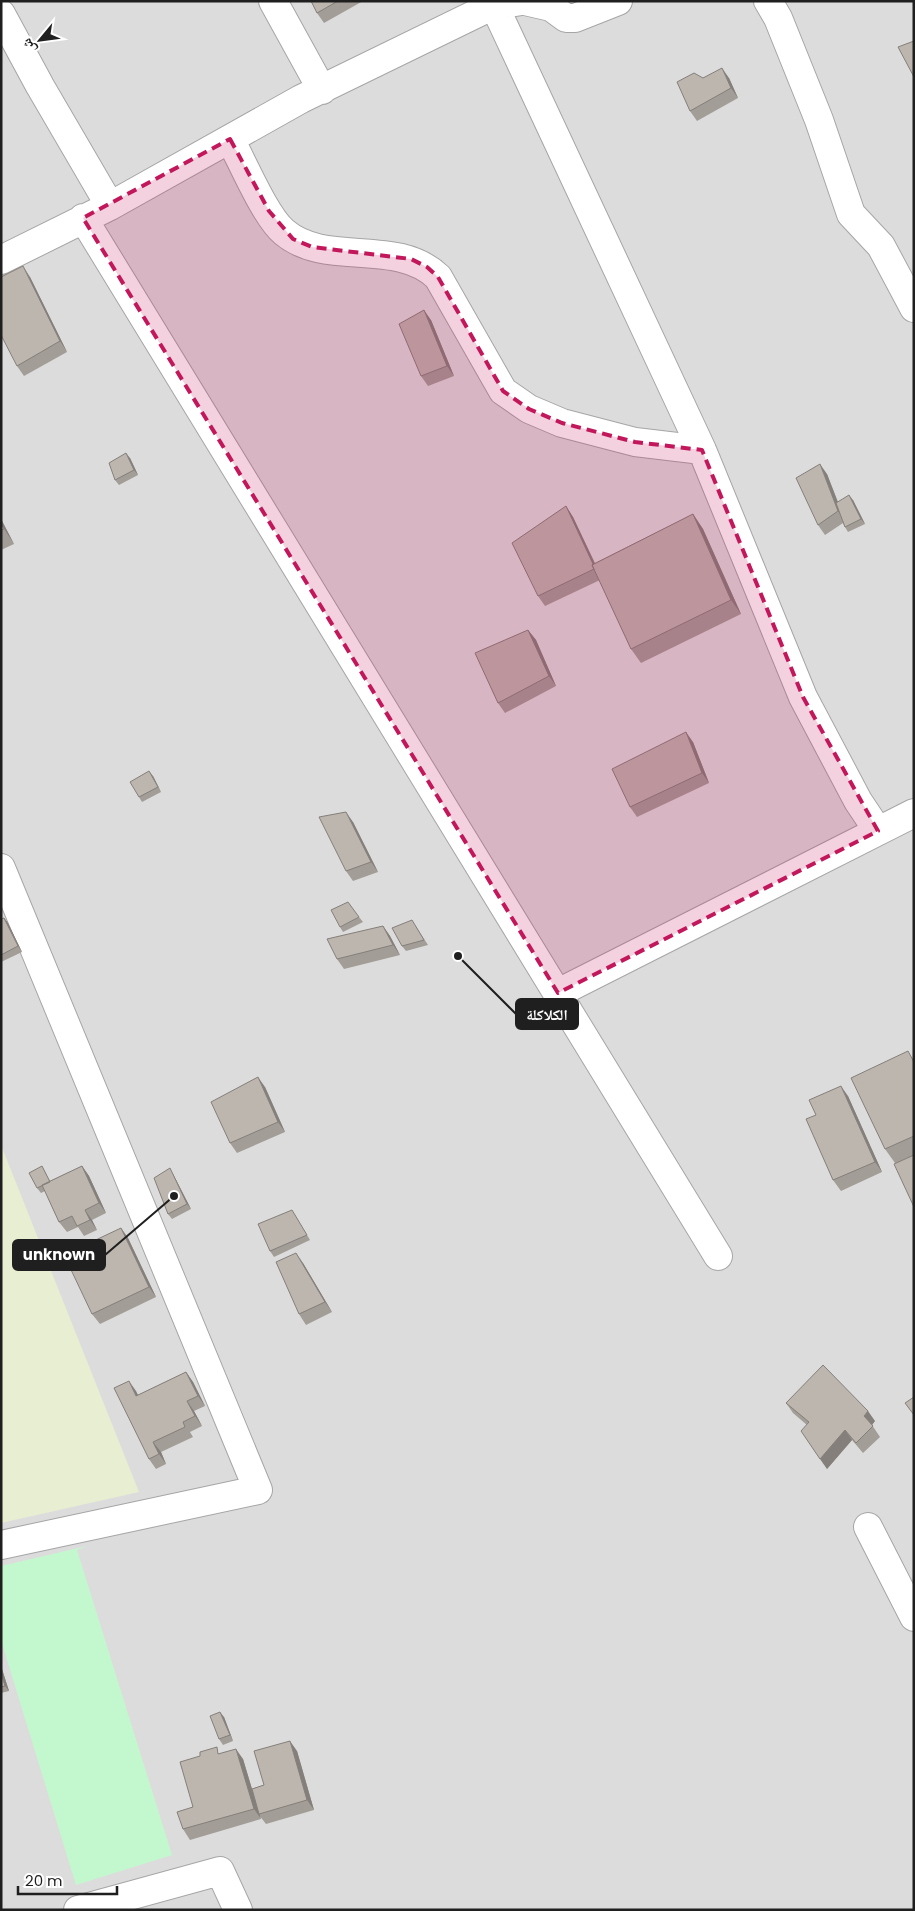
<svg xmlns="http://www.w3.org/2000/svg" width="915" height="1911" font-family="Poppins,'Noto Naskh Arabic',sans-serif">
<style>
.residential{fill:#dddcdc}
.farmland{fill:#e8eed1}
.park{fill:#c3f8ce}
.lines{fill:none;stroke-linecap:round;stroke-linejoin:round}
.minor-casing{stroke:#a6a6a6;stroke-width:30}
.minor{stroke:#fff;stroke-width:28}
.wall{fill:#a29d96}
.shaded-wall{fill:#847f7a}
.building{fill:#bcb6ae;stroke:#847f7a}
.marked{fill:#c2185b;fill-opacity:0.2;stroke:#c2185b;stroke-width:4;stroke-dasharray:10 6;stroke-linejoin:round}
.leader{fill:none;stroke:#1f1f1f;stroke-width:2}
.callout-dot{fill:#1f1f1f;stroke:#fff;stroke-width:2}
.callout{fill:#1f1f1f;stroke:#1f1f1f;stroke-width:2}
.callout-label{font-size:15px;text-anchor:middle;font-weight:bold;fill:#fff}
</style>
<rect width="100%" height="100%" fill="#efede5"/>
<!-- residential -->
<path class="residential" d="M1 1H914V1910H1Z"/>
<!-- farmland -->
<path class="farmland" d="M1 1145 139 1492 1 1523Z"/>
<!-- park -->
<path class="park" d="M87 1546 77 1550 172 1855 76 1885 1 1640V1566Z"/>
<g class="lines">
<defs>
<path id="minor" d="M273 1 322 90
M525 1 551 7 566 18H575L618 1
M768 1 778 18 819 120 851 214 881 246 914 308
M494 5 702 450 803 697 858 801 878 831
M1 14 40 86 110 206
M230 139C243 163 265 216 284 232 326 268 396 237 438 277L503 391 529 409 562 423 635 442 702 450
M83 218 718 1256
M1 260 110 206 301 99 494 5 522 1
M1 868 258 1490 1 1545
M558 993 914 813
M868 1527 914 1617
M78 1910 220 1871 238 1910"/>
</defs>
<!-- minor casing -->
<use href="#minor" class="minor-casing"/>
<!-- minor -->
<use href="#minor" class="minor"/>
</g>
<!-- wall -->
<path class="wall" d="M311 1H363L324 23 317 13Z
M703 78H729L738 98 697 121 690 111Z
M30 277 67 352 24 376 17 366Z
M431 320 454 376 428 386 421 376Z
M130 458 138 475 119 485 115 480Z
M827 474 838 502 853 500 865 524 848 532 845 527 843 523 825 535 818 525Z
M566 506 573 517 595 563 693 514 703 529 741 614 641 663 631 649 600 580 545 606 538 596Z
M1 519 14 544 1 550Z
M528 630 536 640 556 686 505 713 498 703Z
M693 742 709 783 637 817 630 807Z
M153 776 161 792 142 802 139 797Z
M353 822 378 872 353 881 346 871Z
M359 917 363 922 343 932 340 927Z
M4 918 8 923 22 952 1 962V919Z
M415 925 428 945 406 951 402 946Z
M383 926 390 936 400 955 344 969 337 959Z
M914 1058V1207L895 1163 885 1149Z
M265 1087 285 1132 237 1153 230 1143Z
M848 1096 882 1172 841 1191 833 1180 816 1115Z
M42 1166 50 1181 82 1166 89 1176 106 1213 92 1220 97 1230 84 1236 78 1227 67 1232 59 1222 45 1191 41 1193 37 1188Z
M173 1174 191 1209 172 1219 168 1214Z
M295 1215 310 1240 274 1257 270 1251Z
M121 1228 128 1238 156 1297 100 1324 92 1314Z
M303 1263 332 1312 306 1325 299 1314Z
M186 1372 193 1382 205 1406 194 1411 202 1426 190 1432 193 1437 161 1452 166 1464 156 1469 149 1459 136 1391 138 1395Z
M786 1403 875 1421 872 1425 880 1437 863 1453 852 1440 827 1469 807 1425 793 1413Z
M1 1666 9 1691 1 1693Z
M224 1717 233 1741 223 1745 219 1739Z
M297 1751 314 1810 266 1824 259 1815 261 1819 190 1840 183 1829 193 1807 221 1753 243 1759 252 1789 264 1785Z"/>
<!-- shaded-wall -->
<path class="shaded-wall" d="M722 68 729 78 738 98 731 88Z
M23 266 30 277 67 352 60 341Z
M424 310 431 320 454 376 447 366Z
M126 453 130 458 138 475 134 470Z
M820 464 827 474 845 521 838 511Z
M849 495 853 500 865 524 861 519Z
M566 506 573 517 602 579 595 569Z
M693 514 703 529 741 614 731 600Z
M1 519 14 544 1 524Z
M528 630 536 640 556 686 549 676Z
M686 732 693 742 709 783 702 773Z
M149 771 153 776 161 792 158 787Z
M346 812 353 822 378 872 371 862Z
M4 918 8 923 22 952 18 946Z
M383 926 390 936 400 955 393 945Z
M258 1077 265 1087 285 1132 278 1122Z
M841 1086 848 1096 882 1172 875 1162Z
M82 1166 89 1176 106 1213 99 1203Z
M170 1168 173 1174 191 1209 187 1204Z
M85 1210 92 1220 97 1230 90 1220Z
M121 1228 128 1238 156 1297 149 1287Z
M296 1253 303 1263 332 1312 325 1302Z
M186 1372 193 1382 205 1406 198 1396Z
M129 1381 136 1391 143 1406 136 1396Z
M187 1401 194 1411 202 1426 195 1416Z
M868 1411 875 1421 871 1426 864 1416Z
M845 1430 852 1440 827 1469 820 1459Z
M153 1442 161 1452 166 1464 159 1454Z
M1 1666 9 1691 5 1686 1 1673Z
M220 1712 224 1717 233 1741 230 1735Z
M290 1741 297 1751 314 1810 307 1800Z
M236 1749 243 1759 261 1819 254 1809Z"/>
<!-- building -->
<path class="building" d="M311 1H338L317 13Z
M914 41V77L898 47Z
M722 68 731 88 690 111 677 82 694 73 703 78Z
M23 266 60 341 17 366 1 335V277Z
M424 310 447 366 421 376 399 324Z
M126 453 134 470 115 480 109 463Z
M820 464 838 511 818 525 796 478Z
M849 495 861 519 845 527 836 503Z
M566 506 593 564 592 565 594 569 538 596 512 543Z
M693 514 731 600 631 649 592 565Z
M1 524 4 529 1 530Z
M528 630 549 676 498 703 475 653Z
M686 732 702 773 630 807 612 769Z
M149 771 158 787 139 797 130 782Z
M346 812 371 862 346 871 319 817Z
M348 902 359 917 340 927 331 910Z
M4 918 18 946 1 955V919Z
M412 920 424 940 402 946 392 928Z
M383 926 393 945 337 959 327 939Z
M908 1051 914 1062V1136L885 1149 851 1078Z
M258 1077 278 1122 230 1143 211 1102Z
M841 1086 875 1162 833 1180 806 1119 816 1115 809 1100Z
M914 1155V1207L894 1164Z
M42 1166 50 1182 37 1188 29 1173Z
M82 1166 99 1203 85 1210 90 1220 77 1226 72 1216 59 1222 42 1185Z
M170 1168 187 1204 168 1214 154 1178Z
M292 1210 307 1235 270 1251 258 1224Z
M121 1228 149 1287 92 1314 64 1255Z
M296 1253 325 1302 299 1314 276 1262Z
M823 1365 868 1411 864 1416 873 1426 856 1443 845 1430 820 1459 801 1431 809 1422 786 1403Z
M186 1372 198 1396 187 1401 195 1416 183 1422 185 1427 153 1442 159 1454 149 1459 114 1388 129 1381 136 1396Z
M914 1397V1415L905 1403Z
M1 1673 5 1686 1 1687Z
M220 1712 230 1735 219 1739 210 1716Z
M290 1741 307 1800 259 1814 252 1789 264 1785 254 1751Z
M217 1747 218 1754 236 1749 254 1809 183 1829 177 1812 193 1807 180 1762 200 1756V1752Z"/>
<!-- marked area -->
<path class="marked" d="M230 139 269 211 293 239 312 247 411 259 427 267 438 277 503 391 529 409 562 423 635 442 702 450 803 697 878 831 558 993 83 218Z"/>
<!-- callouts -->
<path class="leader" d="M458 956L516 1014M174 1196L105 1255"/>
<g class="callout-dot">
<circle cx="458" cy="956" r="5"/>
<circle cx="174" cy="1196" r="5"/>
</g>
<g class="callout">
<rect x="516" y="999" width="62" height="30" rx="5"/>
<rect x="13" y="1240" width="92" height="30" rx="5"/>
</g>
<g class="callout-label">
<text x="547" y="1020">الكلاكلة</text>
<text x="59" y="1260">unknown</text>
</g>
<!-- border -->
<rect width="915" height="1911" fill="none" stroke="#1f1f1f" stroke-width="5"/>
<!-- north arrow -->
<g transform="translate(40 40) rotate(241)" stroke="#ffffff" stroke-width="4" paint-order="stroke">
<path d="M0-4L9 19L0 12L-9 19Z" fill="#1f1f1f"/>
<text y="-8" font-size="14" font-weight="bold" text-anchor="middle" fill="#1f1f1f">ش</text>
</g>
<!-- scale -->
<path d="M18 1886v8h99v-8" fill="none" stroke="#1f1f1f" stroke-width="2.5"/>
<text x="25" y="1886" font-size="15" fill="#1f1f1f" stroke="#ffffff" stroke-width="4" paint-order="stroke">20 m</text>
</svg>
